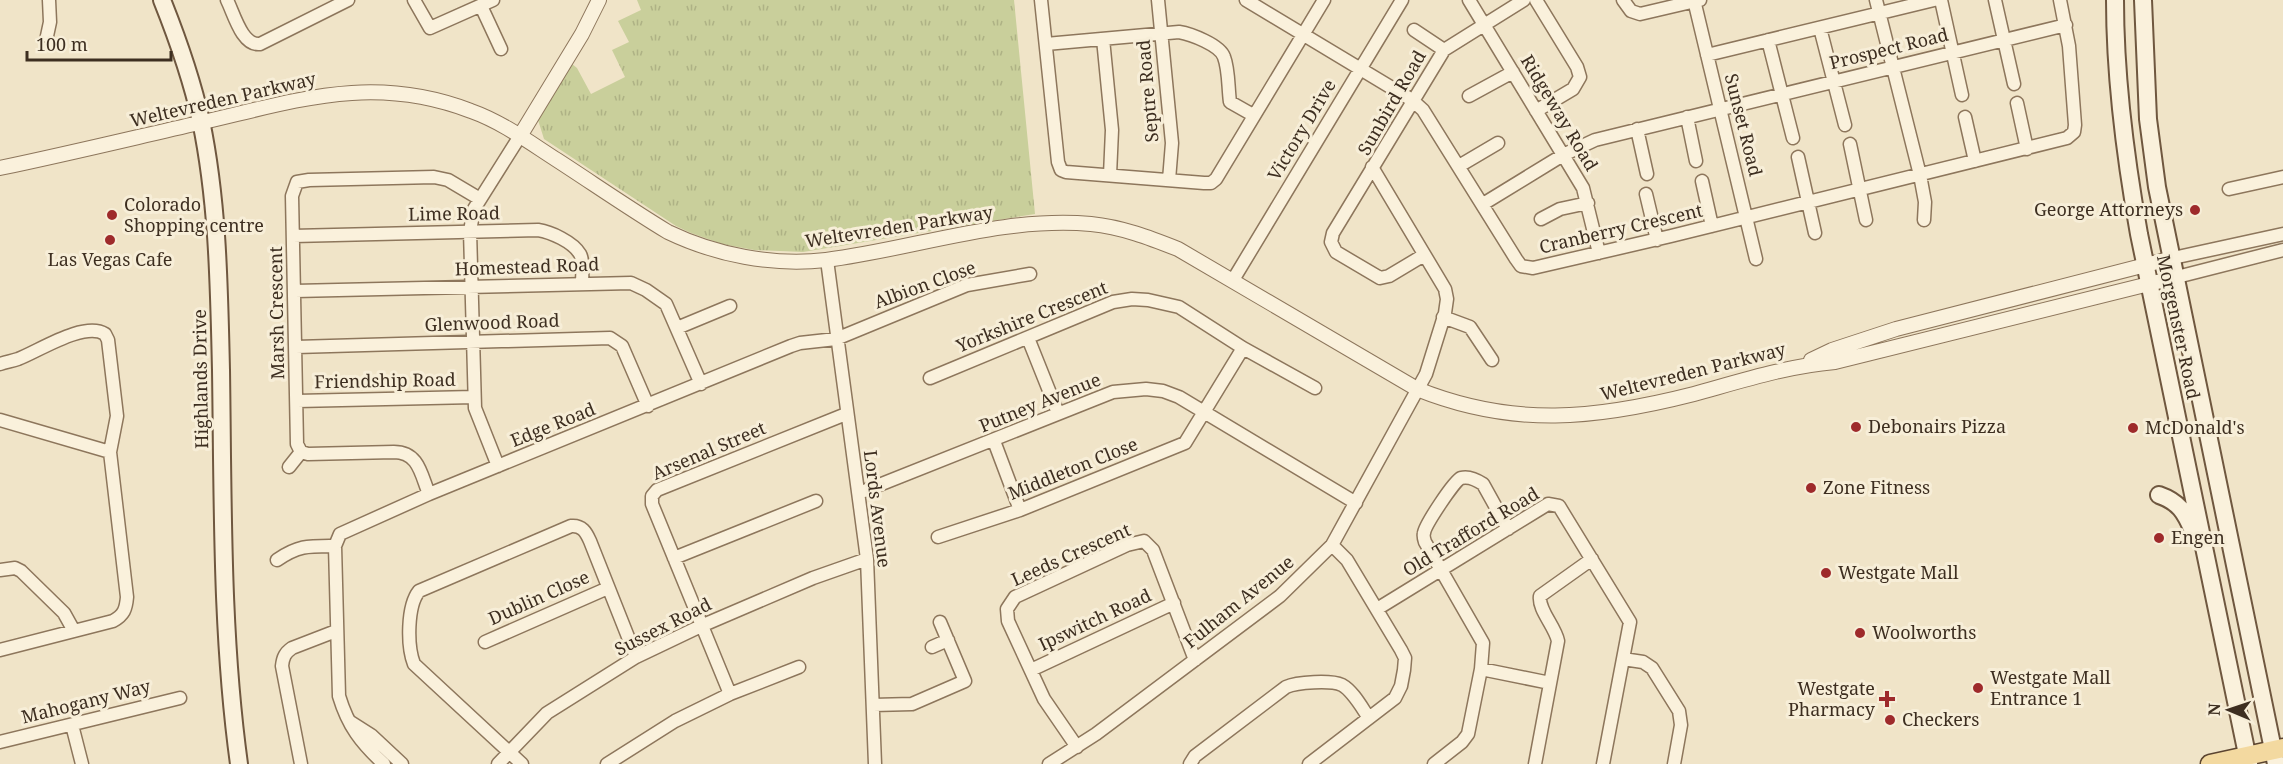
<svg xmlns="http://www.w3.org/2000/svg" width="2283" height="764" font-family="'Noto Serif',serif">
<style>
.grass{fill:url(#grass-tufts)}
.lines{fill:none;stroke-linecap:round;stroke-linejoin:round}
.minor-casing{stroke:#8d765c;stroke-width:15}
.tertiary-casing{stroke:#8d765c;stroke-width:16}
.secondary-casing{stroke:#6f573f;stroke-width:20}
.primary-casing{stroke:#5b4430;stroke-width:21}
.minor{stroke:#faf1dc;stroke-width:12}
.tertiary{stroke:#faf1dc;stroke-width:14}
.secondary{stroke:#faf1dc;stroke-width:16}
.primary{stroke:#f3d9a0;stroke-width:18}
.poi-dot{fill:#9e2a2b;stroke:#f7eed8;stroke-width:2}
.labels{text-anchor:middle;stroke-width:6;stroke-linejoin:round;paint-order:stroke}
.street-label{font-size:18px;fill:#3d2e20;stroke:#f7eed8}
.poi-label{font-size:18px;fill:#3d2e20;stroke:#f7eed8;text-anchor:start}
</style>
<defs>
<pattern id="grass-tufts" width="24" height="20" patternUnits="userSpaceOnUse" patternTransform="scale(1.5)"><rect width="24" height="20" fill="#c9cf9b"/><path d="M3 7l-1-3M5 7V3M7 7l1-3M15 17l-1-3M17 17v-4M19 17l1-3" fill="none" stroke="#aeb285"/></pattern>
</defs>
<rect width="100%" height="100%" fill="#f0e4c8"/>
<!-- grass -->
<path class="grass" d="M637 0H1014L1035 214 803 252 754 250 722 244 691 233 676 226 544 139 538 120 572 64 577 68 591 94 625 77 612 50 629 42 618 21 641 10Z"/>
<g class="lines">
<defs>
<path id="minor" d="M227 0C234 14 242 46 260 44L348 0
M414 0 430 28 493 0
M1041 0 1058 162 1061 170 1066 172 1204 183H1211L1216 179 1324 0
M1158 0 1172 143 1169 180
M1246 0 1412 100 1423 110 1516 259 1521 266 1533 268 1671 236 2067 138 2074 132 2075 125 2069 46 2060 0
M1469 0 1583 188 1599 253
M1536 0 1577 67 1580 77 1573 89 1536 111
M1623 0 1631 11 1640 14 1700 0
M1694 0 1756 259
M1876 0 1920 175 1925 202 1924 220
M1941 0 1962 95
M1995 0 2014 84
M481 6 501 49
M1820 28 1845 125
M1414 30 1444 50
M47 36 50 22 49 0
M1103 39 1112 130 1110 175
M1768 40 1793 138
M1046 44 1179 32C1191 34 1220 45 1224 57 1229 70 1228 88 1230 102L1253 115
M1707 55 1934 0
M1469 96 1513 72
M2017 103 2027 149
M1687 117 1696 161
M1965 117 1975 161
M1637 129 1647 174
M1850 144 1866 220
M1798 157 1815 233
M1459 166 1498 143
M1702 181 1712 226
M2229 189 2283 177
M1646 194 1657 240
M1483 204 1563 155 1595 140 2066 25
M1541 219 1560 209 1588 203
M293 236 538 230C551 232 573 242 580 254 584 261 582 275 582 283
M1424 255 1389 276 1380 278 1336 252 1331 242 1333 233 1444 50 1524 0
M2173 258 2283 234
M827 260 867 559 875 764
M2177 277 2283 250
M1233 280 1402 0
M295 291 631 283 646 290 666 304 701 384
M1443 317 1470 327 1492 360
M677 328 730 306
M1028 338 1058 413
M296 347 610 338 622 346 648 406
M0 364C6 362 12 361 18 359 39 351 84 321 105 334L108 340 117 416 110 452
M930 378 1113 302 1132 299 1148 300 1179 307 1243 348 1315 388
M297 401 474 397
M0 420 110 452 127 597C126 609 124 615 113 621L0 650
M994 441 1020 510
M301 452 297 444 292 196 297 182 309 180 434 177 448 180 480 199
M301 452 308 454 394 452C419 452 421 475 429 494
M498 466 475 408 470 231 474 209 520 136
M289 467 301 452
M859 493 1113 392 1146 389 1163 391 1179 397 1356 503
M938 537 1020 510 1185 443 1243 348
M674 558 816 501
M277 560C299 545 309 546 335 546
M0 570 15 568 21 571 64 613 74 631
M1377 609 1548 504 1559 506 1630 622 1603 764
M485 642 608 588
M932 647 948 640
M1623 659 1643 662 1652 668 1679 711 1681 725 1674 764
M1481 669 1550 683
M1031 670 1174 603
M730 694 652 504V496L657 490 846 414
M873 705 912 704 965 681 940 622
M349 721 371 735 402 764
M72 725 82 764
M0 742 180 698
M1077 747 1044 699 1008 621 1007 609 1015 597 1127 545 1144 541 1153 550 1195 660
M301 764 282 666C283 657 285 653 292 648L336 631
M384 764C361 743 348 726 339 696L335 546 340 534 429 494 791 346 800 343 836 339 967 285 1030 274
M498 764 547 713 636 657 701 626 813 578 867 559
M522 764 414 664C407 646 407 606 419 591L571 526C582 525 586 532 590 541L636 657
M607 764 675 721 730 694 799 667
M1049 764 1096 734 1280 596 1332 545 1426 374 1445 313 1447 299 1445 289 1372 167
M1190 764 1195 756 1286 687C1297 682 1331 680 1342 685 1353 691 1362 708 1369 718
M1309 764 1395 698 1401 686 1404 670 1405 658 1401 650 1347 560 1332 545
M1434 764 1462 742 1468 734 1481 669 1483 643 1425 542C1424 539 1423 536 1424 533 1425 525 1454 481 1461 478 1468 476 1477 480 1483 484L1508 529
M1535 764 1558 641C1555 626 1538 610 1540 596L1592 559"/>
<path id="tertiary" d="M520 136 582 34 599 0
M0 168C67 154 133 138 199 123 296 101 372 73 471 111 502 122 529 142 557 160 594 184 630 209 668 232 716 255 772 266 826 260 914 249 1002 216 1091 224 1122 227 1150 238 1178 249L1417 389C1514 428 1596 419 1694 394 1741 381 1787 366 1835 362L2177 277
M1811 360 1832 350 1896 329 2173 258"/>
<path id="secondary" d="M162 0C178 40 192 80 201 121 218 203 219 286 221 370 223 501 221 634 239 764
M2115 0C2115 79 2125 156 2139 234L2249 764
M2143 0 2148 119 2157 187 2276 764
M2159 495C2179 502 2185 512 2193 531"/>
<path id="primary" d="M2210 764 2283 748"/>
</defs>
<!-- minor casing -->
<use href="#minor" class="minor-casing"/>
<!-- tertiary casing -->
<use href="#tertiary" class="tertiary-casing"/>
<!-- secondary casing -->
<use href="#secondary" class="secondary-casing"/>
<!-- primary casing -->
<use href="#primary" class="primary-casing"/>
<!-- minor -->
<use href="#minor" class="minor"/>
<!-- tertiary -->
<use href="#tertiary" class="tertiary"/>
<!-- secondary -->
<use href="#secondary" class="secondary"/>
<!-- primary -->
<use href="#primary" class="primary"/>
</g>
<!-- markers -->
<g class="poi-dot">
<circle cx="2195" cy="210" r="6"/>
<circle cx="112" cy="215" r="6"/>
<circle cx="110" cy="240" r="6"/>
<circle cx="1856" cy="427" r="6"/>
<circle cx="2133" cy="428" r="6"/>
<circle cx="1811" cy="488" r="6"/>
<circle cx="2159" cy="538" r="6"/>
<circle cx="1826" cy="573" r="6"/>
<circle cx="1860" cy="633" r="6"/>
<circle cx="1978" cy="688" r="6"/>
<path d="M1884 690h6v6h6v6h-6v6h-6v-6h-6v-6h6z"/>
<circle cx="1890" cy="720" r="6"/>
</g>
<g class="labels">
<!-- street labels -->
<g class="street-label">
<text transform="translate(1889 49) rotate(-14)" y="6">Prospect Road</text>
<text transform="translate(1148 91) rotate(-95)" y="6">Septre Road</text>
<text transform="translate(223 100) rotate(-13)" y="6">Weltevreden Parkway</text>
<text transform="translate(1392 103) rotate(-60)" y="6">Sunbird Road</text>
<text transform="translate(1559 113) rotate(59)" y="6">Ridgeway Road</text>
<text transform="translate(1743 125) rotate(76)" y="6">Sunset Road</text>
<text transform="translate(1302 130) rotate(-59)" y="6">Victory Drive</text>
<text transform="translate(454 214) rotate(-1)" y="6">Lime Road</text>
<text transform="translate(899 227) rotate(-9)" y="6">Weltevreden Parkway</text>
<text transform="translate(1621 229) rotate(-13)" y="6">Cranberry Crescent</text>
<text transform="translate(527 267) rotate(-2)" y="6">Homestead Road</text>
<text transform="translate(925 285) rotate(-20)" y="6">Albion Close</text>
<text transform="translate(277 313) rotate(-91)" y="6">Marsh Crescent</text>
<text transform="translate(1032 317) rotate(-22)" y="6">Yorkshire Crescent</text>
<text transform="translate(492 323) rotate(-2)" y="6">Glenwood Road</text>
<text transform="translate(2178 327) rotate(78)" y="6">Morgenster Road</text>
<text transform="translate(1693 372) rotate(-14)" y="6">Weltevreden Parkway</text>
<text transform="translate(201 379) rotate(-91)" y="6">Highlands Drive</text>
<text transform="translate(385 381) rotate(-1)" y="6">Friendship Road</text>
<text transform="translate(1040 403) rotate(-22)" y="6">Putney Avenue</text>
<text transform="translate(553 425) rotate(-22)" y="6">Edge Road</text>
<text transform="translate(709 451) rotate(-23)" y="6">Arsenal Street</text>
<text transform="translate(1073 469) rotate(-22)" y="6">Middleton Close</text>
<text transform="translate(877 509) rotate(83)" y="6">Lords Avenue</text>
<text transform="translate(1471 532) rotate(-31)" y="6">Old Trafford Road</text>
<text transform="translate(1071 555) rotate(-24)" y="6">Leeds Crescent</text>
<text transform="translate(539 598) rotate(-24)" y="6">Dublin Close</text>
<text transform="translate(1239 602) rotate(-39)" y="6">Fulham Avenue</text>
<text transform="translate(1095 620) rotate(-25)" y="6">Ipswitch Road</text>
<text transform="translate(663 627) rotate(-27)" y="6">Sussex Road</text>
<text transform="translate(86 702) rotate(-14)" y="6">Mahogany Way</text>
</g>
<!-- poi labels -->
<g class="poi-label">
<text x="124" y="211">Colorado<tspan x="124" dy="21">Shopping centre</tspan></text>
<text x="2183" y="216" text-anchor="end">George Attorneys</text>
<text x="110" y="266" text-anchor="middle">Las Vegas Cafe</text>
<text x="1868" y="433">Debonairs Pizza</text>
<text x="2145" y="434">McDonald's</text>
<text x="1823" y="494">Zone Fitness</text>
<text x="2171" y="544">Engen</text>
<text x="1838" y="579">Westgate Mall</text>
<text x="1872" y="639">Woolworths</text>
<text x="1990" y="684">Westgate Mall<tspan x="1990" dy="21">Entrance 1</tspan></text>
<text x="1875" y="695" text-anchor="end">Westgate<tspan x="1875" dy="21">Pharmacy</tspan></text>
<text x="1902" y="726">Checkers</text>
</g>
</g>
<!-- north arrow -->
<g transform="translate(2229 710) rotate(272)" stroke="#f7eed8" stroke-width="4.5" paint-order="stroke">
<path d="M0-4.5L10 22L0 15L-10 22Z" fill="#3d2e20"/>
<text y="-9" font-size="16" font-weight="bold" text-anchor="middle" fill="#3d2e20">N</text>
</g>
<!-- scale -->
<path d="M27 51v9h144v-9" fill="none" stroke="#3d2e20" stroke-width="3"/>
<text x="36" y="51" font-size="18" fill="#3d2e20" stroke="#f7eed8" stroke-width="4.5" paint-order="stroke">100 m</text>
</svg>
